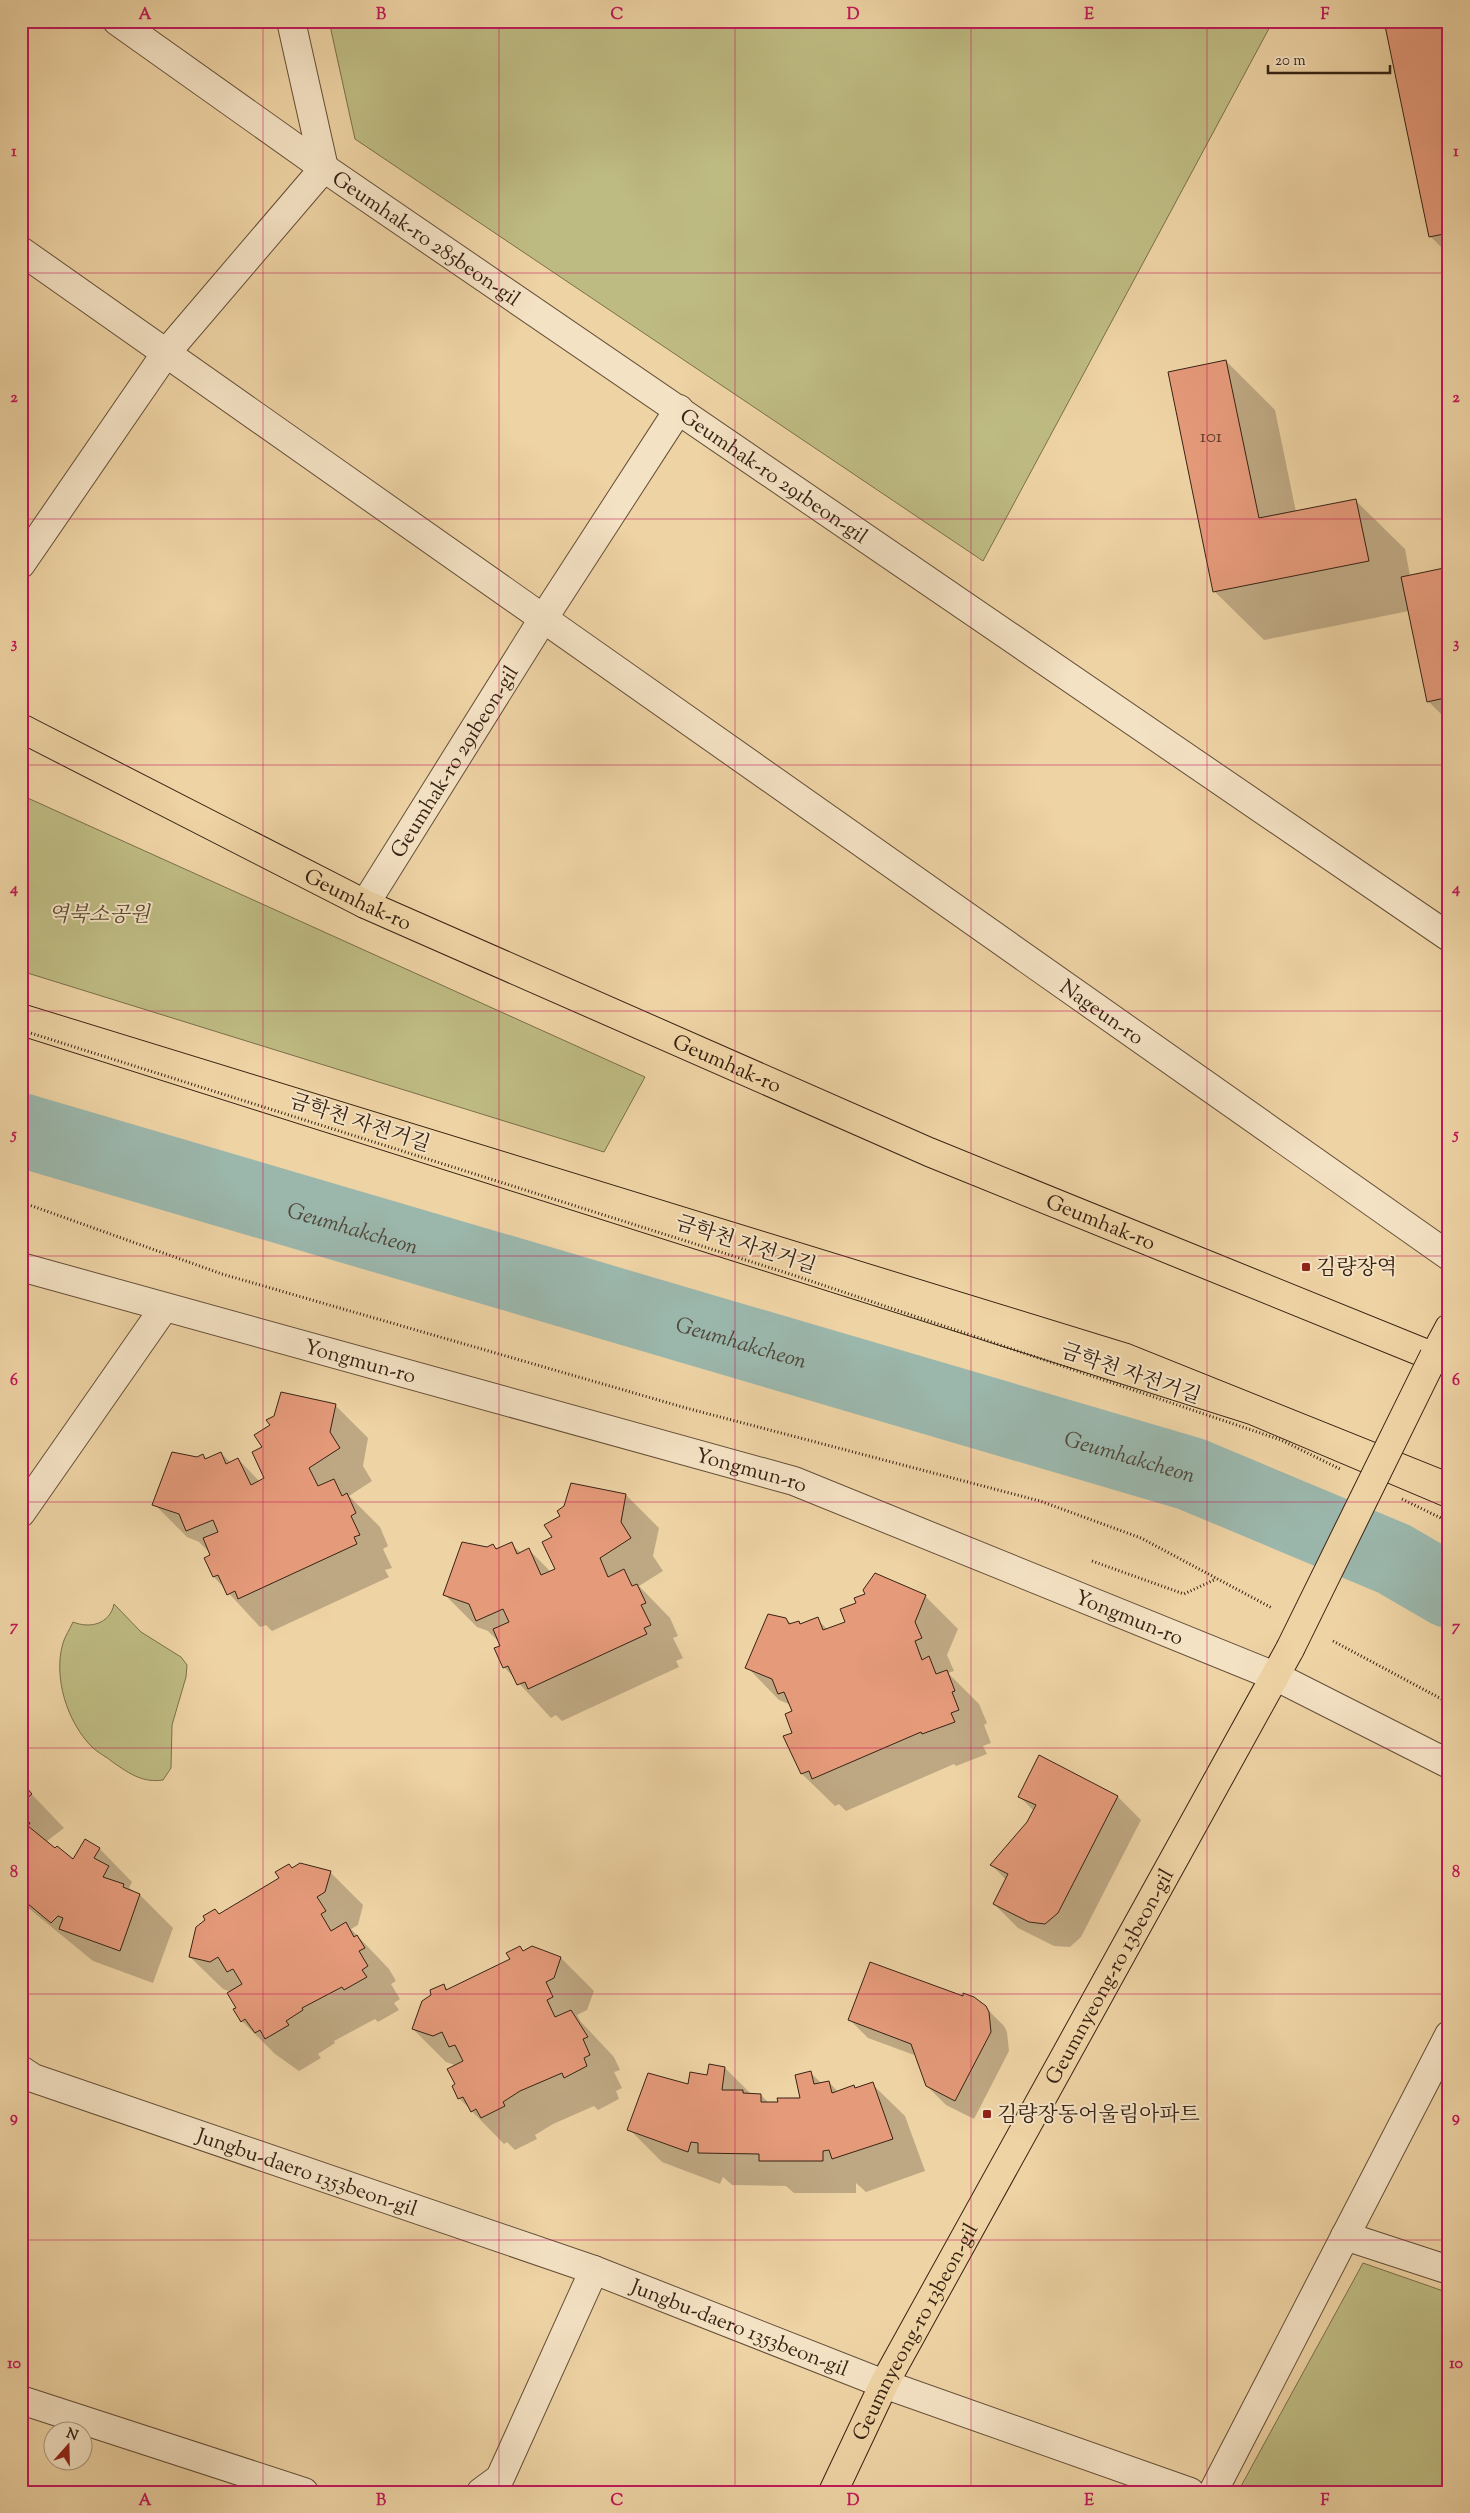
<svg xmlns="http://www.w3.org/2000/svg" width="1470" height="2513" font-family="'Sorts Mill Goudy','Noto Serif KR',serif">
<style>
.green{fill:#bebb82;stroke:#7a6f4b}
.shadow{fill:#0003}
.lines{fill:none;stroke-linecap:round;stroke-linejoin:round}
.river{stroke:#9bb7ac;stroke-width:74}
.building{fill:#e59a7a;stroke:#372314}
.minor-casing{stroke:#654f38;stroke-width:30}
.major-casing{stroke:#372314;stroke-width:30}
.path{stroke:#372314;stroke-width:3;stroke-dasharray:1 2.5;stroke-linecap:butt}
.minor{stroke:#f4e2c4;stroke-width:28}
.major{stroke:#eed3a4;stroke-width:28}
.tram{stroke:#372314;stroke-width:1}
.major-bridge-casing{stroke:#372314;stroke-width:30;stroke-linecap:butt}
.major-bridge{stroke:#eed3a4;stroke-width:28}
.grid{fill:none;stroke:#c2185b;stroke-width:1;stroke-opacity:0.55}
.poi-dot{fill:#8f2418;stroke:#f4e2c4;stroke-width:2}
.labels{text-anchor:middle;stroke-width:4;stroke-linejoin:round;paint-order:stroke}
.number-label{font-size:19px;fill:#62412e}
.street-label{font-size:21px;fill:#372314;stroke:#f4e2c4}
.park-label{font-size:21px;font-style:italic;fill:#594930;stroke:#f4e2c4}
.poi-label{font-size:21px;fill:#372314;stroke:#f4e2c4;text-anchor:start}
.water-label{font-size:22px;font-style:italic;fill:#50483a;stroke:#f4e2c4}
.neatline{fill:none;stroke:#c2185b;stroke-width:2}
.grid-label{font-size:16px;text-anchor:middle;font-weight:bold;fill:#c2185b}
</style>
<rect width="100%" height="100%" fill="#eed3a4"/>
<filter id="stains"><feTurbulence type="fractalNoise" baseFrequency=".004" numOctaves="4"/><feColorMatrix values="0 0 0 0 .2 0 0 0 0 .09 0 0 0 0 .02 0 0 0 .5 -.17"/></filter>
<radialGradient id="worn" r=".72"><stop offset=".6" stop-color="#630" stop-opacity="0"/><stop offset="1" stop-color="#630" stop-opacity=".3"/></radialGradient>
<!-- green -->
<path class="green" d="M329 21H1273L983 561 355 139Z
M21 795 645 1077 604 1152 21 971Z
M114 1604 141 1632 181 1657 187 1665 186 1677 172 1725 171 1768 163 1780C143 1783 130 1774 114 1763 107 1757 98 1753 92 1747 67 1722 53 1677 63 1643 65 1636 70 1629 73 1622 90 1629 110 1624 114 1604Z
M1363 2263 1449 2293V2492H1251L1240 2488Z"/>
<!-- shadow -->
<path class="shadow" d="M1449 21V255L1430 236Z
M1226 361 1275 410 1296 512 1355 500 1405 549 1410 576 1449 568V722L1428 701 1409 611 1264 640 1214 591Z
M335 1405 368 1438 363 1466 372 1481 349 1496 380 1527 388 1546 383 1549 392 1568 385 1570 389 1577 272 1631 266 1625 260 1627 214 1577 206 1558 211 1556 210 1553 199 1542 187 1537 154 1504 197 1458 203 1455 207 1460 221 1453 231 1463 238 1459 260 1482Z
M626 1495 659 1528 653 1556 663 1571 639 1586 670 1618 678 1636 673 1638 683 1658 676 1661 679 1667 562 1721 556 1715 551 1718 504 1667 500 1643 488 1631 477 1627 444 1594 487 1548 493 1546 497 1550 511 1544 521 1553 529 1550 551 1572 556 1569Z
M925 1596 958 1629 947 1655 954 1671 948 1673 979 1704 987 1723 984 1725 991 1743 983 1746 987 1754 956 1766 954 1764 846 1811 839 1804 835 1806 802 1774 784 1737 794 1733V1712L791 1705 779 1700 747 1667 786 1619 792 1624 798 1622 801 1625 817 1619 828 1630Z
M21 1783 64 1828 47 1841 56 1850 73 1861 86 1841 100 1849 132 1882 129 1888 140 1895 173 1928 153 1983 93 1961 21 1902Z
M1019 1796 1118 1797 1141 1820 1081 1937 1070 1947 1054 1946 1018 1928 994 1904 1006 1880 992 1865 1028 1823 1034 1811Z
M292 1869 330 1872 363 1905 358 1925 351 1929 389 1969 396 1981 391 1984 400 1999 394 2003 399 2010 378 2022 375 2019 334 2041 335 2043 318 2054 321 2058 299 2071 275 2054 242 2021 231 1992 223 1989 190 1957 220 1915 281 1879Z
M520 1947 524 1952 532 1948 561 1958 594 1991 587 2010 577 2015 581 2022 614 2057 620 2070 614 2072 622 2088 616 2091 619 2099 598 2110 594 2106 553 2124 535 2135 537 2139 515 2150 507 2142 504 2144 459 2098 457 2066 446 2062 413 2029 433 1995 443 1985 448 1990 511 1960Z
M985 2007 1004 2026 1007 2032 1009 2051 974 2119 946 2105 927 2086 917 2056 868 2038 850 2020Z
M725 2068 752 2095H761L769 2103 802 2100 811 2073 822 2084 829 2082 838 2092 854 2086 856 2089 872 2084 905 2116 925 2171 866 2192 856 2183V2193H794L786 2186 732 2185 723 2177 720 2184 662 2162 629 2129 689 2086Z"/>
<g class="lines">
<!-- river -->
<path class="river" id="s1" d="M21 1130 1191 1474 1394 1559 1449 1591"/>
</g>
<!-- building -->
<path class="building" d="M1384 21H1449V233L1429 237Z
M1226 360 1259 518 1356 499 1369 561 1213 592 1168 372Z
M1449 567V697L1427 702 1401 577Z
M281 1392 336 1404 330 1432 340 1448 309 1468 318 1486 334 1479 342 1496 347 1493 356 1513 351 1516 360 1535 354 1537 357 1544 238 1599 235 1591 227 1595 218 1575 213 1577 204 1558 210 1555 203 1538 218 1532 213 1520 186 1531 179 1514 152 1505 172 1452 197 1457 203 1454 205 1459 221 1452 226 1464 238 1458 251 1485 264 1478 252 1452 262 1447 254 1435 270 1425 266 1420 274 1416Z
M571 1483 626 1494 621 1522 631 1538 600 1558 608 1577 624 1569 632 1586 637 1584 646 1603 641 1605 651 1625 644 1628 647 1634 528 1689 525 1682 517 1685 508 1666 503 1668 494 1648 500 1646 493 1629 509 1622 503 1609 476 1621 469 1604 443 1595 462 1542 487 1547 493 1544 496 1549 512 1542 517 1554 529 1548 541 1575 555 1569 542 1542 552 1537 544 1525 560 1516 557 1511 564 1506Z
M875 1573 926 1595 915 1622 922 1638 915 1641 922 1660 929 1656 936 1674 947 1670 955 1691 952 1692 959 1710 951 1713 955 1722 922 1734 921 1732 812 1779 809 1771 801 1774 783 1736 792 1733 785 1714 792 1711 784 1692 778 1694 772 1679 745 1668 768 1614 786 1618 789 1624 799 1621 800 1624 818 1617 823 1630 845 1622 840 1609 856 1603 854 1598 865 1594 863 1590Z
M1039 1755 1118 1796 1058 1913 1045 1924 1029 1922 993 1904 1008 1874 990 1865 1027 1822 1036 1805 1018 1797Z
M21 1781 32 1794 21 1803Z
M21 1815 30 1823 28 1826 55 1848 57 1846 73 1859 85 1839 100 1848 94 1858 109 1866 103 1877 124 1884 123 1887 140 1894 120 1951 59 1929 63 1918 58 1916 51 1923 21 1898Z
M300 1863 331 1871 325 1892 317 1897 326 1911 321 1914 331 1931 346 1922 354 1937 357 1935 365 1948 359 1951 368 1966 362 1970 367 1977 344 1990 342 1987 302 2008 303 2010 286 2021 289 2025 265 2039 260 2030 255 2033 245 2019 241 2022 233 2009 236 2008 227 1993 242 1984 233 1969 227 1972 218 1957 210 1962 189 1957 196 1927 205 1920 203 1916 215 1909 219 1914 279 1878 275 1872 289 1864 292 1868Z
M520 1946 523 1951 532 1946 561 1957 554 1978 546 1982 553 1997 547 2000 555 2017 571 2010 588 2037 583 2039 590 2055 584 2058 587 2066 564 2078 562 2073 520 2091 503 2102 505 2106 481 2118 476 2109 471 2112 463 2097 458 2099 452 2086 455 2084 447 2069 463 2061 455 2045 449 2047 442 2032 433 2036 412 2029 422 2001 431 1995 430 1990 444 1984 446 1990 510 1959 506 1953Z
M870 1962 963 1996V1993L974 1997 986 2006 989 2012 991 2032 955 2101 926 2086 911 2044 848 2020Z
M709 2064 725 2067 722 2090H743V2093L761 2094V2102H778L777 2098H800L795 2075 811 2071 814 2084 829 2081 832 2093 854 2085 855 2088 873 2082 893 2139 832 2159 829 2150 823 2151V2161H759V2154L698 2153V2143L691 2142 688 2152 627 2130 648 2073 688 2084 690 2072 707 2075Z"/>
<g class="lines">
<defs>
<g id="minor">
<path id="s2" d="M117 21 324 168 1449 937"/>
<path d="M291 21 324 168"/>
<path id="s3" d="M21 251 1449 1256"/>
<path d="M21 564 166 353 324 168"/>
<path id="s4" d="M365 904 543 619 679 409"/>
<path id="s5" d="M21 1267 794 1481 1277 1677 1449 1764"/>
<path d="M21 1513 164 1308"/>
<path id="s6" d="M21 2070 33 2078 594 2270 884 2384 1190 2492"/>
<path d="M1345 2236 1449 2270"/>
<path d="M21 2400 304 2492"/>
<path d="M481 2492 500 2478 594 2270"/>
<path d="M1213 2492 1449 2035"/>
</g>
<g id="major">
<path id="s7" d="M21 728 365 904 929 1152 1449 1363"/>
<path d="M1434 1356 1449 1328"/>
<path id="s8" d="M833 2492 884 2384 1290 1649"/>
</g>
</defs>
<!-- minor casing -->
<use href="#minor" class="minor-casing"/>
<!-- major casing -->
<use href="#major" class="major-casing"/>
<!-- path -->
<path class="path" d="M21 1030 793 1275 1281 1440 1340 1469
M21 1202 222 1274 686 1408 1040 1501 1141 1538 1272 1608
M1402 1499 1449 1522
M1092 1561 1184 1594 1216 1579
M1333 1641 1449 1703"/>
<!-- minor -->
<use href="#minor" class="minor"/>
<!-- major -->
<use href="#major" class="major"/>
<!-- tram -->
<path class="tram" d="M21 1003 1130 1344 1449 1472
M21 1036 1248 1424 1449 1509"/>
<defs>
<path id="major-bridge" d="M1290 1649 1434 1356"/>
</defs>
<!-- major-bridge casing -->
<use href="#major-bridge" class="major-bridge-casing"/>
<!-- major-bridge -->
<use href="#major-bridge" class="major-bridge"/>
</g>
<!-- grid -->
<path class="grid" d="M263 21V2492M499 21V2492M735 21V2492M971 21V2492M1207 21V2492M21 273H1449M21 519H1449M21 765H1449M21 1011H1449M21 1256H1449M21 1502H1449M21 1748H1449M21 1994H1449M21 2240H1449"/>
<!-- markers -->
<g class="poi-dot">
<rect x="1301" y="1262" width="10" height="10" rx="2.5"/>
<rect x="982" y="2109" width="10" height="10" rx="2.5"/>
</g>
<g class="labels">
<!-- number labels -->
<g class="number-label">
<text x="1211" y="442">101</text>
</g>
<!-- street labels -->
<g class="street-label">
<text dy="7" stroke="none"><textPath href="#s2" startOffset="378">Geumhak-ro 285beon-gil</textPath></text>
<text dy="7" stroke="none"><textPath href="#s2" startOffset="799">Geumhak-ro 291beon-gil</textPath></text>
<text dy="7" stroke="none"><textPath href="#s4" startOffset="168">Geumhak-ro 291beon-gil</textPath></text>
<text dy="7" stroke="none"><textPath href="#s7" startOffset="378">Geumhak-ro</textPath></text>
<text dy="7" stroke="none"><textPath href="#s3" startOffset="1322">Nageun-ro</textPath></text>
<text dy="7" stroke="none"><textPath href="#s7" startOffset="782">Geumhak-ro</textPath></text>
<text transform="translate(360 1122) rotate(18)" y="7">금학천 자전거길</text>
<text dy="7" stroke="none"><textPath href="#s7" startOffset="1188">Geumhak-ro</textPath></text>
<text transform="translate(746 1244) rotate(18)" y="7">금학천 자전거길</text>
<text dy="7" stroke="none"><textPath href="#s5" startOffset="352">Yongmun-ro</textPath></text>
<text transform="translate(1131 1373) rotate(19)" y="7">금학천 자전거길</text>
<text dy="7" stroke="none"><textPath href="#s5" startOffset="758">Yongmun-ro</textPath></text>
<text dy="7" stroke="none"><textPath href="#s5" startOffset="1164">Yongmun-ro</textPath></text>
<text dy="7" stroke="none"><textPath href="#s8" startOffset="585">Geumnyeong-ro 13beon-gil</textPath></text>
<text dy="7" stroke="none"><textPath href="#s6" startOffset="304">Jungbu-daero 1353beon-gil</textPath></text>
<text dy="7" stroke="none"><textPath href="#s6" startOffset="764">Jungbu-daero 1353beon-gil</textPath></text>
<text dy="7" stroke="none"><textPath href="#s8" startOffset="180">Geumnyeong-ro 13beon-gil</textPath></text>
</g>
<!-- park labels -->
<g class="park-label">
<text x="99" y="921">역북소공원</text>
</g>
<!-- poi labels -->
<g class="poi-label">
<text x="1316" y="1274">김량장역</text>
<text x="997" y="2121">김량장동어울림아파트</text>
</g>
<!-- water labels -->
<g class="water-label">
<text dy="8" stroke="none"><textPath href="#s1" startOffset="346">Geumhakcheon</textPath></text>
<text dy="8" stroke="none"><textPath href="#s1" startOffset="751">Geumhakcheon</textPath></text>
<text dy="8" stroke="none"><textPath href="#s1" startOffset="1156">Geumhakcheon</textPath></text>
</g>
</g>
<!-- margin -->
<rect width="1470" height="2513" fill="none" stroke="#eed3a4" stroke-width="55"/>
<!-- north arrow -->
<g transform="translate(68 2446) rotate(20)"><circle r="24" fill="#f4e2c4" stroke="#a8967e"/>
<path d="M0-4L9 19L0 12L-9 19Z" fill="#8f2418"/>
<text y="-8" font-size="14" font-weight="bold" text-anchor="middle" fill="#372314">N</text>
</g>
<!-- scale -->
<path d="M1268 65v8h122v-8" fill="none" stroke="#372314" stroke-width="2.5"/>
<text x="1275" y="65" font-size="15" fill="#372314" stroke="#f4e2c4" stroke-width="4" paint-order="stroke">20 m</text>
<rect x="28" y="28" width="1414" height="2458" class="neatline"/>
<g class="grid-label">
<text x="145" y="19">A</text>
<text x="381" y="19">B</text>
<text x="617" y="19">C</text>
<text x="853" y="19">D</text>
<text x="1089" y="19">E</text>
<text x="1325" y="19">F</text>
<text x="14" y="156">1</text>
<text x="1456" y="156">1</text>
<text x="14" y="402">2</text>
<text x="1456" y="402">2</text>
<text x="14" y="648">3</text>
<text x="1456" y="648">3</text>
<text x="14" y="893">4</text>
<text x="1456" y="893">4</text>
<text x="14" y="1139">5</text>
<text x="1456" y="1139">5</text>
<text x="14" y="1385">6</text>
<text x="1456" y="1385">6</text>
<text x="14" y="1631">7</text>
<text x="1456" y="1631">7</text>
<text x="14" y="1877">8</text>
<text x="1456" y="1877">8</text>
<text x="14" y="2122">9</text>
<text x="1456" y="2122">9</text>
<text x="14" y="2368">10</text>
<text x="1456" y="2368">10</text>
<text x="145" y="2505">A</text>
<text x="381" y="2505">B</text>
<text x="617" y="2505">C</text>
<text x="853" y="2505">D</text>
<text x="1089" y="2505">E</text>
<text x="1325" y="2505">F</text>
</g>
<rect width="100%" height="100%" filter="url(#stains)"/>
<rect width="100%" height="100%" fill="url(#worn)"/>
</svg>
